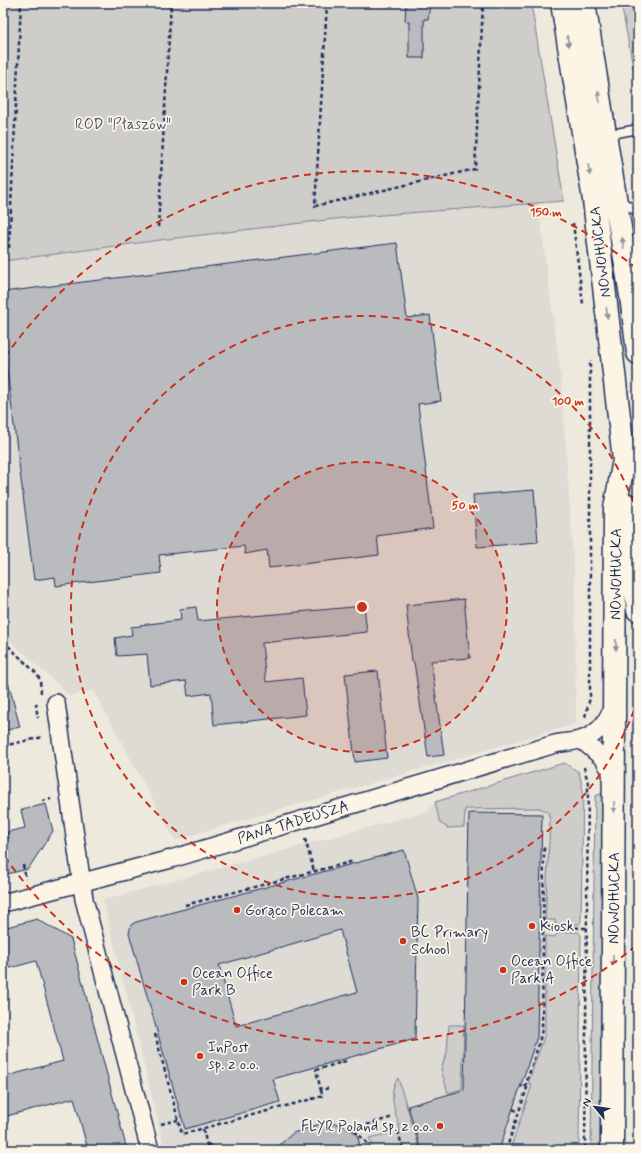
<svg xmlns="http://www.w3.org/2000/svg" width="641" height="1153" font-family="Mynerve,sans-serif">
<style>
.built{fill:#dedbd4}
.green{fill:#cfcdca;stroke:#757e94}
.building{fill:#babbbe;stroke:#1b2f5e;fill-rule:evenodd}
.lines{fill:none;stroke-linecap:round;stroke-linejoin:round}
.lane-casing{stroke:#1b2f5e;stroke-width:11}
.street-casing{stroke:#1b2f5e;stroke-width:20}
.secondary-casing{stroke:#1b2f5e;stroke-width:25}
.path{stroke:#1b2f5e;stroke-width:2.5;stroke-dasharray:4 3;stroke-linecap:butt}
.lane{stroke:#fcf5e5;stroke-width:8}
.street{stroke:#fcf5e5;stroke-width:17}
.secondary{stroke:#fcf5e5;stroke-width:22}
.oneway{fill:#8c92a2}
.ring{fill:none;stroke:#c8321e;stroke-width:2;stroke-dasharray:7 5}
.poi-dot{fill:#c8321e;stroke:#fcf5e5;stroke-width:1.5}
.labels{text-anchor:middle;stroke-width:3.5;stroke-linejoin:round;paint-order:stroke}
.park-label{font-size:15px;fill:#485679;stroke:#fcf5e5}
.street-label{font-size:15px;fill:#1b2f5e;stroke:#fcf5e5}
.poi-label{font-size:15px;fill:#1b2f5e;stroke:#fcf5e5;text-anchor:start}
.centre{fill:#c8321e;stroke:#fcf5e5;stroke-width:2}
.ring-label{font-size:12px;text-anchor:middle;font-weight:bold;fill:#c8321e;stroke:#fcf5e5;stroke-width:3.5;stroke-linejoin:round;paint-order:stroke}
</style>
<rect width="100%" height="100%" fill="#eee9dd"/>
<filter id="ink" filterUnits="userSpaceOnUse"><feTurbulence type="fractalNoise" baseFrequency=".025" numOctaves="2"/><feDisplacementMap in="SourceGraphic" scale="8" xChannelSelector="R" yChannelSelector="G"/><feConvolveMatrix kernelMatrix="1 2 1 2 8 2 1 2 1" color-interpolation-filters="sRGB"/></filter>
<g filter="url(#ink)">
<!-- built -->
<path class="built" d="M538 203 561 378 575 584 576 724 175 840 93 690 70 696 3 634V261L160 240 343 218Z
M564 763 579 772 583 790 579 1150H165L103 900 428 811 435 802Z"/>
<!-- green -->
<path class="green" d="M3 3H531L564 201 343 218 160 240 3 261Z
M621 3H638V93Z
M564 763 579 772 583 790 581 921 579 924H555V920H545L550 821 548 812 540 808 465 809 464 827 448 828 440 823 435 802Z
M603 793 600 1150H591L595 796Z
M558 932H578L581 935 579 1150H510L532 1085 528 1083 545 1034V936L555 937Z
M449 1025H464L462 1089 448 1093 441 1069 447 1052Z
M398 1078 420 1150H375L369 1138 400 1131C397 1114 386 1093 398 1078Z"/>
<!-- building -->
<path class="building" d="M406 3H430L428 19H424V58H409V22L405 21Z
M397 243 407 318 430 315 441 401 418 404 433 528 377 536 379 555 269 568 267 550 245 554 244 546 159 555 161 573 56 586 55 577 34 580 3 340V292Z
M534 490 538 542 477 547 473 495Z
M464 599 470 658 431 661 444 755 428 757 414 662H412L406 605Z
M364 606 367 632 262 643 266 682 302 678 306 715 214 725 211 693 188 696 186 681 150 685 147 654 117 656 115 638 132 635 131 627 141 626 140 625 181 620 180 609 196 607 198 621Z
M378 671 387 758 355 762 345 674Z
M8 682 20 727 3 731V683Z
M46 804 53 831 28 869 3 875V840L9 838 7 832 25 828 21 810Z
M469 813 542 814 537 1037 499 1150H421L408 1106 464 1090Z
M404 850 418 899 415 1039 273 1079 280 1102 185 1129 129 933 131 925 136 922ZM340 930 357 992 236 1026 219 965Z
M37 919 71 939 127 1150H88L74 1098 3 1117V1077L63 1061 36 961 3 970V928Z
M323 1123 339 1124 353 1131 357 1134 361 1150H274L293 1133Z"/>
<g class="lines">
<defs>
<path id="lane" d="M606 135 638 129
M618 199 638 212"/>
<path id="street" d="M56 703 84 899 150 1150
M582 740 604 759 614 777
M3 903 171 859 555 744C564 742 575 742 583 739 599 734 609 719 614 704"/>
<path id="secondary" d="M562 3 594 200 624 460 615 508 612 1150
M584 3 631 296 638 353
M628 505 638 610"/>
</defs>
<!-- lane casing -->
<use href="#lane" class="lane-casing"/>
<!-- street casing -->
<use href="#street" class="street-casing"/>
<!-- secondary casing -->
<use href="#secondary" class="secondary-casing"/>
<!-- path -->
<path class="path" d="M327 3 315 206 475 169 483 3
M573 223 583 304
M158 227 171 3
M9 248 21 3
M3 641 37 674 40 680 41 693
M37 703 36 706 38 718
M585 717 590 698V360
M3 746 43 737
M584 767 588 783 585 1150
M42 801 51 799
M305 839 314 871
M23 865 26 879
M185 905 354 861
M540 927 587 928
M155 1034 182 1134 323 1096 321 1091 328 1088
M525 1087 539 1043 542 1030 544 847
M321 1091 316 1070 346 1061
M513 1109 519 1112
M161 1124 178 1120
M203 1129 208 1150
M398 1131 403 1150
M207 1144 220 1150
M370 1150 367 1143 353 1129 393 1117
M506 1150 527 1088 521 1086"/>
<!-- lane -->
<use href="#lane" class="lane"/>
<!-- street -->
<use href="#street" class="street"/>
<!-- secondary -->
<use href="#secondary" class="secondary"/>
</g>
<!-- one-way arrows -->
<defs><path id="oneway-solid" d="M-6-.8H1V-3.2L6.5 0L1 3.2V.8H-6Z"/></defs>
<g class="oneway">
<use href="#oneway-solid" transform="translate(568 41) rotate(81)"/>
<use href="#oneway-solid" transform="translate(599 97) rotate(-99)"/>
<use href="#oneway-solid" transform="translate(589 170) rotate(81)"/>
<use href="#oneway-solid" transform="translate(623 243) rotate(-99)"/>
<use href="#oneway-solid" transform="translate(607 313) rotate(83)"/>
<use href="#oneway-solid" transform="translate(616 645) rotate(90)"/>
<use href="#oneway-solid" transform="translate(614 807) rotate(91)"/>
<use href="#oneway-solid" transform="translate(613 960) rotate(90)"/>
</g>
</g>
<!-- distance rings -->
<circle cx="362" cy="607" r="145" fill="#c8321e" fill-opacity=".12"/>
<g class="ring">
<circle cx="362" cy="607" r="145"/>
<path d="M638 699A291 291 0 1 1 638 515"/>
<path d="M636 946A436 436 0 0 1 5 857M5 357A436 436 0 0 1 636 268"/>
</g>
<!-- markers -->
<g class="poi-dot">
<circle cx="237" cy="910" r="4"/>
<circle cx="532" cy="926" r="4"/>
<circle cx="403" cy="941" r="4"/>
<circle cx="503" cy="970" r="4"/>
<circle cx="184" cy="982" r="4"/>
<circle cx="200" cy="1056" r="4"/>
<circle cx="440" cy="1126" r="4"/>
</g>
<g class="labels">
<!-- park labels -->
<g class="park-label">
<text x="123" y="129">ROD "Płaszów"</text>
</g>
<!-- street labels -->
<g class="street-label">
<text transform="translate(600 252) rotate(-97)" y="5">NOWOHUCKA</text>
<text transform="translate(616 574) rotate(-90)" y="5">NOWOHUCKA</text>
<text transform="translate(293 822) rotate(-17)" y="5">PANA TADEUSZA</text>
<text transform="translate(614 898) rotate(-90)" y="5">NOWOHUCKA</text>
</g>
<!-- poi labels -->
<g class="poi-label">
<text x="245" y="915">Gorąco Polecam</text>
<text x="540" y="931">Kiosk</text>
<text x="411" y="937">BC Primary<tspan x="411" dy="17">School</tspan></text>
<text x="511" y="966">Ocean Office<tspan x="511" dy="17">Park A</tspan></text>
<text x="192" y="978">Ocean Office<tspan x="192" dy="17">Park B</tspan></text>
<text x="208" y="1052">InPost<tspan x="208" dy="17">sp. z o.o.</tspan></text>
<text x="432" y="1131" text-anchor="end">FLYR Poland sp. z o.o.</text>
</g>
</g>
<circle cx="362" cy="607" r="6" class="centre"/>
<g class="ring-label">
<text x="546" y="216">150 m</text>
<text x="568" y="405">100 m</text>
<text x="465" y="509">50 m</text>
</g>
<!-- margin -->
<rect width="641" height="1153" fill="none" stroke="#fcf5e5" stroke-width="16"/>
<rect x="8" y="8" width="625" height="1137" fill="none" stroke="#1b2f5e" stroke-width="1.5" filter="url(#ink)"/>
<!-- north arrow -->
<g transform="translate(595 1107) rotate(299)" stroke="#fcf5e5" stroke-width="3" paint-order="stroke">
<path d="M0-3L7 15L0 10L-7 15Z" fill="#1b2f5e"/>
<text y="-6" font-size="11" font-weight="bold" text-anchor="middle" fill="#1b2f5e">N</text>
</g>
</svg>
